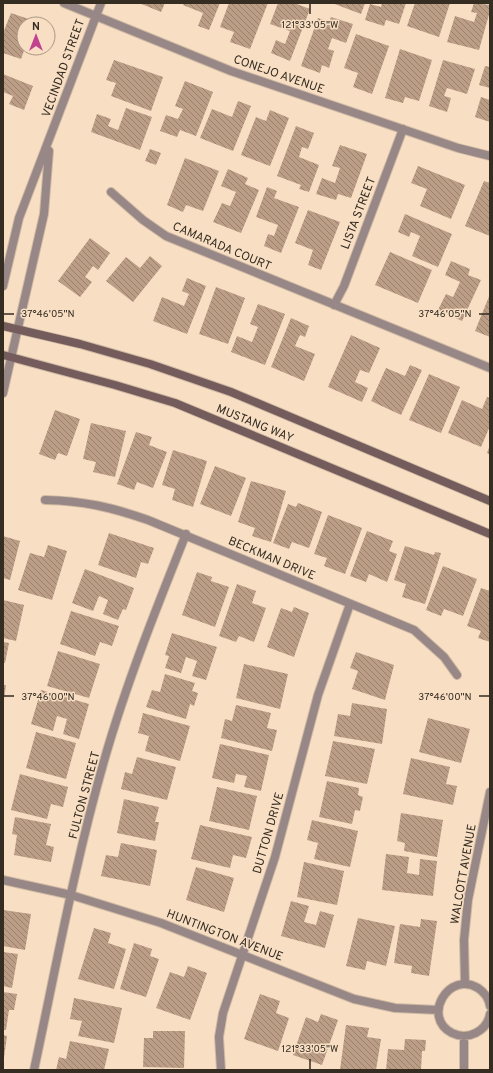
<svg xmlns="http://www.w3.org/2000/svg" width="493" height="1073" font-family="Overpass,sans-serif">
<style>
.building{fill:url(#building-back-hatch)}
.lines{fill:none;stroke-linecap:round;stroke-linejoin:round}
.street-casing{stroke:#d1bba4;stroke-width:10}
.secondary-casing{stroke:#d1bba4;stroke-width:10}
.street{stroke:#988787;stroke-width:8}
.secondary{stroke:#745c5c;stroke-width:8}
.ticks{fill:none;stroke:#352c22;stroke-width:1.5}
.labels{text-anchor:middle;stroke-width:3;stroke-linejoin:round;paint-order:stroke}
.street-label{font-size:12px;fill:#352c22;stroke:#f8dfc4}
.ticks-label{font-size:10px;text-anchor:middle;fill:#352c22;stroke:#f8dfc4;stroke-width:3;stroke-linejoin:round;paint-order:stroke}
</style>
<defs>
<pattern id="building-back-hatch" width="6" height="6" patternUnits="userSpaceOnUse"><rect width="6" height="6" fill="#bc9e86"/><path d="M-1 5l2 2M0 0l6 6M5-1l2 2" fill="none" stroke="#9a816d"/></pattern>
</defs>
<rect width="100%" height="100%" fill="#f8dfc4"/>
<!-- building -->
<path class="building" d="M139 3H165L161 12Z
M184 3H220L209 30 198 26 203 13 183 5Z
M229 3H268L250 49 230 42 234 32 220 27Z
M278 3H294L310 9 290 61 271 53 276 40 285 44 290 31 270 24Z
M332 3H365L361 14Z
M382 3H406L399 24 386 20 384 26 365 20 370 4 381 7Z
M415 3H450L439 37 407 26Z
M474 3 490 5V11L479 50 447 42 455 16 474 22 477 13 471 12Z
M11 13 43 24H24L25 48 21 59 3 53V33Z
M331 17 353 24 346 43 332 38 328 49 334 51 329 68 322 65 320 73 301 66 318 18 329 22Z
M356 34 389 46 372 94 353 87 358 73 344 68Z
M31 48H44L43 52Z
M400 49 432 60 419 101 405 97 403 103 385 98Z
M114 60 163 77 151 111 111 96 116 83 106 80Z
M443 60 475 69 467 94 447 88 444 96 451 98 447 112 429 106Z
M485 66 490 67V88L479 85Z
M3 74 33 86 24 110 9 104 13 96 3 92Z
M185 81 213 92 196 136 180 130 177 137 160 131 166 115 178 119 183 109 175 106Z
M481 97 490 100V122L475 117Z
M238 101 251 106 233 151 200 138 212 109 232 117Z
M126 108 152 117 140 150 91 132 97 114 111 119 108 126 118 130Z
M270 110 289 118 270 166 241 155 256 117 266 121Z
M296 126 314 133 308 149 302 147 299 157 319 165 309 192 299 189 301 185 277 176Z
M340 145 367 154 351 198 338 194 336 200 316 194 322 178 335 183 340 168 332 166Z
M150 149 161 153 156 165 145 161Z
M185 158 219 171 203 211 186 205 183 212 167 205Z
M418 166 465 185 451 219 420 206 427 189 411 183Z
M228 169 248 178 245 184 259 190 241 233 213 222 222 203 230 206 236 192 221 186Z
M484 181 490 183V236L465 226Z
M267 187 277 191 274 198 299 207 281 253 264 246 268 234 274 236 278 225 256 217Z
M308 210 340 222 321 270 308 265 313 250 295 243Z
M405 214 452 234 438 267 412 256 420 236 411 232 409 237 398 232Z
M90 238 110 253 98 270 93 266 85 277 92 282 80 297 58 281Z
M390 252 432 270 418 303 375 285Z
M150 256 162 266 133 302 106 281 126 257 140 268Z
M451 261 470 269 468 275 481 280 462 321 438 310 446 294 453 297 460 282 445 275Z
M187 278 206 286 187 334 153 321 162 297 184 306 189 294 182 291Z
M216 287 245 298 228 344 199 334Z
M490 294V337L475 331Z
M258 304 285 314 265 365 231 352 237 336 252 342 258 327 250 324Z
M291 318 309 326 305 337 300 335 295 346 315 354 304 381 271 367Z
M351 335 380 348 369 373 360 370 355 382 368 388 362 402 328 387Z
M410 365 422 370 401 415 371 401 386 368 405 376Z
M429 374 460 387 441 433 409 420Z
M487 397 490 398V426L481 447 448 433 462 400 482 409Z
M55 410 80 419 67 456 58 453 55 460 39 454Z
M91 423 126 431 115 477 93 472 96 462 83 459Z
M136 432 152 437 149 445 167 452 153 488 137 482 134 490 117 484Z
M490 445V455L487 453Z
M173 450 207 461 193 507 172 500 175 489 162 485Z
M215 466 246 478 231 516 200 504Z
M251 481 286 491 271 542 252 536 255 528 238 522Z
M298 503 322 512 309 548 292 542 289 549 273 543 288 504 296 507Z
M328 515 362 528 345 574 324 566 327 558 314 554Z
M367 531 393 541 389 551 397 554 387 582 369 574 366 582 350 576Z
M109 533 154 548 148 564 141 562 136 578 98 565Z
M3 536 20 541 10 580 3 578Z
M48 545 67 551 52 600 18 590 30 553 44 557Z
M405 546 434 555 435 552 441 553 425 604 402 597 406 584 394 580Z
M443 566 477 579 463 616 444 609 441 616 426 610Z
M85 569 134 588 126 610 123 609 118 620 103 614 108 600 99 596 93 611 72 603Z
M197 572 212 577 211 581 229 587 215 627 182 615Z
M237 584 256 591 252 603 266 608 254 642 239 636 236 642 219 636Z
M481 588 490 591V642L478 638 481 631 467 626Z
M3 600 24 605 16 641 3 638Z
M294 607 309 613 294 657 267 647 281 608 292 612Z
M71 611 119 626 112 646 100 642 95 656 60 644Z
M172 633 217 647 206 680 192 676 197 661 186 657 181 673 165 668 169 656 165 655Z
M3 642 9 643 5 663H3Z
M58 651 100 664 89 698 47 686Z
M356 652 394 665 385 700 352 689 358 671 350 668Z
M244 664 288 674 280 709 236 698Z
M165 674 195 683 192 691 198 693 194 706 190 704 186 719 146 707 152 690 160 692Z
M3 685H6L4 699H3Z
M41 690 89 704 79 739 63 734 67 719 57 716 53 731 31 724Z
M352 703 387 709 382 744 334 736 338 714 350 716Z
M236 705 271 713 267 728 277 730 272 751 221 738 225 719 232 721Z
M143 713 190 726 180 761 145 751 149 736 138 733Z
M428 718 470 729 461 763 419 752Z
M36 732 76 743 66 779 26 768Z
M333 741 375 749 367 784 325 776Z
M220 744 269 755 261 791 244 787 247 776 236 774 234 783 212 778Z
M137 757 176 767 167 800 121 789 125 772 132 774Z
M411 758 450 767 446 784 457 786 453 805 403 794Z
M20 774 68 787 63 807 51 804 47 819 11 810Z
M327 781 359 788 358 795 363 797 360 811 355 810 352 824 319 817Z
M217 787 257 796 249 830 209 821Z
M124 799 159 807 155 822H159L155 841 117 833Z
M401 813 443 820 437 857 404 851 405 843 397 841Z
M15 817 51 824 46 845 54 847 51 862 14 855 17 835 12 834Z
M312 820 358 831 350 867 314 859 318 843 307 840Z
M200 825 252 837 246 858 233 855 230 868 191 859Z
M121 843 157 850 150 886 101 876 106 855 118 857Z
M386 854 409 857 407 873 419 875 420 859 437 861 433 896 382 890Z
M304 862 344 871 337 905 297 897Z
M196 867 234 878 224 912 186 900Z
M291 901 309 906 304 922 316 925 320 911 334 915 325 948 281 936Z
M3 910 31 914 25 950 3 946Z
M358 918 395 926 386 966 367 961 365 970 346 966Z
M421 919 437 921 429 976 411 973 412 966 394 963 400 924 420 927Z
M94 928 111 933 108 943 126 949 114 989 78 979Z
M134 943 152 949 150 956 159 959 146 997 120 989Z
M3 952 18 954 12 988 3 986Z
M188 966 207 973 190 1020 156 1008 170 972 184 977Z
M3 992 17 994 14 1010H9L6 1030H3Z
M260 994 280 1001 276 1013 289 1018 278 1051 244 1039Z
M74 998 122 1008 114 1043 78 1036 82 1021 70 1019Z
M321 1014 338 1020 322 1065 293 1055 306 1017 318 1022Z
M346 1025 369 1028 367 1037 381 1039 376 1070H340Z
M153 1031H185L184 1068 143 1067 144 1038H153Z
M3 1035 7 1036 4 1058H3Z
M405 1039 426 1040 425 1051H422L421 1070H386L388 1049 404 1050Z
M70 1041 109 1049 104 1070H56L59 1057 66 1059Z"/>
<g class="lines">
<defs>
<path id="street" d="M64 3 231 71 458 148 490 156
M111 192 143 220 166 236 490 368
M3 286 19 218 101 3
M334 305 344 286 403 129
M3 393 44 214 49 151
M45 500C84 501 111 507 148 520L414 630 444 657 457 675
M3 880 71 895 161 923 354 999 395 1008 438 1010
M465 984 464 940 468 900 490 792
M490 1006C489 999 484 992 478 988 449 970 421 1017 452 1033 468 1041 487 1031 490 1014
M34 1070C56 967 75 862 104 761 126 684 156 609 186 534
M221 1070 219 1037 223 1013 275 857 318 695 350 604
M464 1070V1036"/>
<path id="secondary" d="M3 326 80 344 150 364 231 392 490 501
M3 355 115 385 175 403 490 534"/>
</defs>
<!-- street casing -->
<use href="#street" class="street-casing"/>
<!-- secondary casing -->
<use href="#secondary" class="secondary-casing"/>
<!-- street -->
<use href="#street" class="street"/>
<!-- secondary -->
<use href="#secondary" class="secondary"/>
</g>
<!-- ticks -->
<path class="ticks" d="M310 4V14M4 314H14M479 314H489M4 696H14M479 696H489M310 1059V1069"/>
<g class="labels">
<!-- street labels -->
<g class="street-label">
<text transform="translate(63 68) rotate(-70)" y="4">VECINDAD STREET</text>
<text transform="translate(279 74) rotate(19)" y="4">CONEJO AVENUE</text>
<text transform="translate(358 213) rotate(-69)" y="4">LISTA STREET</text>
<text transform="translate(222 246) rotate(23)" y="4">CAMARADA COURT</text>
<text transform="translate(255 423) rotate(22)" y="4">MUSTANG WAY</text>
<text transform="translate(272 558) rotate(23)" y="4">BECKMAN DRIVE</text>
<text transform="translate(84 795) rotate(-75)" y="4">FULTON STREET</text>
<text transform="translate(268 833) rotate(-74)" y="4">DUTTON DRIVE</text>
<text transform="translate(463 874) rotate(-80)" y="4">WALCOTT AVENUE</text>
<text transform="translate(225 935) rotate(21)" y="4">HUNTINGTON AVENUE</text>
</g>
</g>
<g class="ticks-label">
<text x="310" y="28">121°33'05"W</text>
<text x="48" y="317">37°46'05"N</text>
<text x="445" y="317">37°46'05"N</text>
<text x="48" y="700">37°46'00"N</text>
<text x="445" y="700">37°46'00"N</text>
<text x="310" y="1052">121°33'05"W</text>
</g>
<!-- border -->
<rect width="493" height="1073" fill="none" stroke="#352c22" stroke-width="8"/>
<!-- north arrow -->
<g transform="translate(36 36)"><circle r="19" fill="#f8dfc4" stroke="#aa9783"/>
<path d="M0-3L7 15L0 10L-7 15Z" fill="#c1428e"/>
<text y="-6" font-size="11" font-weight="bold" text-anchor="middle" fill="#352c22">N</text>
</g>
</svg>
